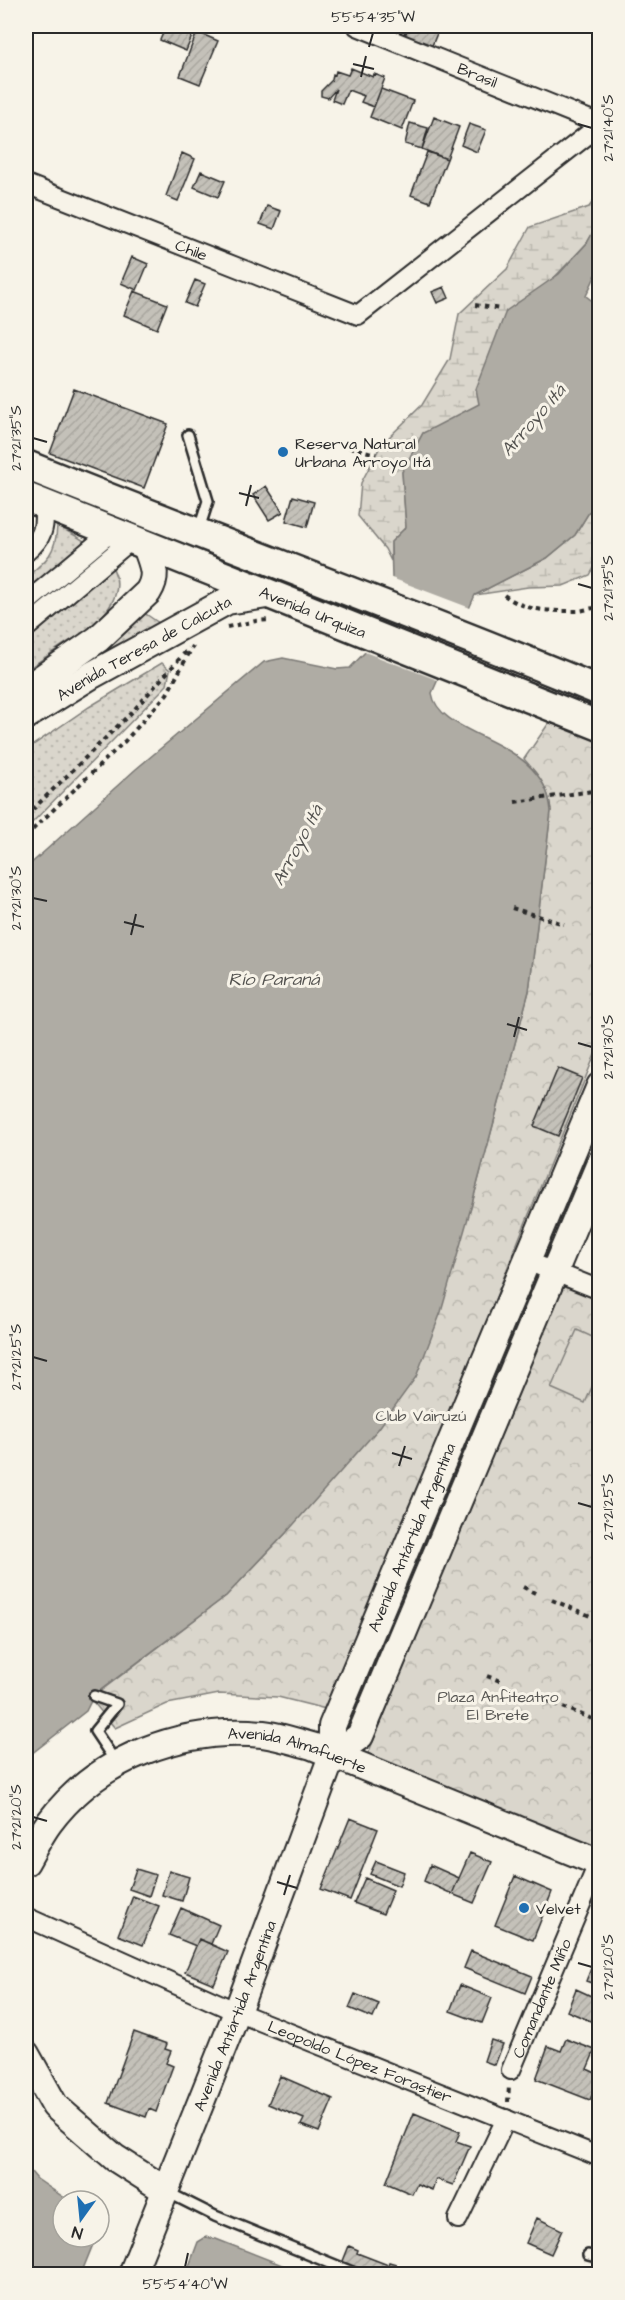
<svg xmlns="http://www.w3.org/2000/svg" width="625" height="2300" font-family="'Architects Daughter',sans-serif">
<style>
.grass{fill:url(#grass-dots);stroke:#82807c;stroke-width:1.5}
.wetland{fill:url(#wetland-marsh);stroke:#82807c;stroke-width:1.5}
.park{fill:url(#park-crowns);stroke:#82807c;stroke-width:1.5}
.pitch{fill:#dad6cc;stroke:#82807c;stroke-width:1.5}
.water{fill:#afaca4;stroke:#7a7874;stroke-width:1.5}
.pier{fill:#f7f3e8}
.building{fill:url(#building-hatch);stroke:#2b2b2b;stroke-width:1.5}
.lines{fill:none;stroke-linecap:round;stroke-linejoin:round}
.lane-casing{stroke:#2b2b2b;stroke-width:14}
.street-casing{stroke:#2b2b2b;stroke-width:22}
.secondary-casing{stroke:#2b2b2b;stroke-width:30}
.primary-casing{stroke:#2b2b2b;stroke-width:33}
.path{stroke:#2b2b2b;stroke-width:4;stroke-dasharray:4.5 4.5;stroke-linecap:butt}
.lane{stroke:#f7f3e8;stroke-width:9}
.street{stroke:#f7f3e8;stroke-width:18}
.secondary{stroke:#f7f3e8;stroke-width:26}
.primary{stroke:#f7f3e8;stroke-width:28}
.ticks{fill:none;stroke:#2b2b2b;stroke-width:2}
.poi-dot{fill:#1f6fb2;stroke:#f7f3e8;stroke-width:2}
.labels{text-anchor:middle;stroke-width:6;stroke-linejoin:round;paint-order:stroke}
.street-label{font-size:16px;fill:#2b2b2b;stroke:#f7f3e8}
.poi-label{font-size:16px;fill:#2b2b2b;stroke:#f7f3e8;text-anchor:start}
.park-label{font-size:16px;fill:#575653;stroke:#f7f3e8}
.water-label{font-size:18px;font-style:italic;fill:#53524f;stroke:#f7f3e8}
.neatline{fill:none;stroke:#2b2b2b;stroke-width:2}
.ticks-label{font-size:15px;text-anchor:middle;fill:#2b2b2b}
</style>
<defs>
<pattern id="grass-dots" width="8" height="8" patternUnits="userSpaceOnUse" patternTransform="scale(1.5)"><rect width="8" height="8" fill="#dad6cc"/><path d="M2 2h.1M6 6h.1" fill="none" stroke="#bbb8af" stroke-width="1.8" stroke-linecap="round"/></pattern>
<pattern id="wetland-marsh" width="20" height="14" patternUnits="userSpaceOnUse" patternTransform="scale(1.5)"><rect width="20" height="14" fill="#dad6cc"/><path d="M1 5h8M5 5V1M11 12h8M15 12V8" fill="none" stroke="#bbb8af"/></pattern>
<pattern id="park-crowns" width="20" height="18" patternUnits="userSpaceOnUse" patternTransform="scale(1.5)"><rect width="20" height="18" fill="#dad6cc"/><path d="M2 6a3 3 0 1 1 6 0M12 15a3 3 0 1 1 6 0" fill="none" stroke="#bbb8af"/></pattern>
<pattern id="building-hatch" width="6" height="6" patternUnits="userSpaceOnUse" patternTransform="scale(1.5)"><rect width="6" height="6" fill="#c4c1b9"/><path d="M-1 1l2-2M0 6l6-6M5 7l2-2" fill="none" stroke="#a9a69f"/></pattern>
</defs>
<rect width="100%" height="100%" fill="#f7f3e8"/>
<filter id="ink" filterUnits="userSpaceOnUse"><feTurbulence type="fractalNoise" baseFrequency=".0167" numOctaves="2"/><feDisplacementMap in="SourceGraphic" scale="12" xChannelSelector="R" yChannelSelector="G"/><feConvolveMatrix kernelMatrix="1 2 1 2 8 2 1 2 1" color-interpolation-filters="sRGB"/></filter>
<g filter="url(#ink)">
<!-- grass -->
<path class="grass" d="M26 471 335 598 330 607 26 488Z
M57 526C109 551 145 582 88 630 82 635 75 638 68 642 54 651 40 661 26 670V577C46 561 56 554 57 526Z
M140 610 159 623 157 634 26 698Z
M162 663 170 670 167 685 26 829V750L89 707Z"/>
<!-- wetland -->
<path class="wetland" d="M599 193V223L587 243 552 280 479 404 455 425 423 433 402 472 406 527 391 542V561L385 549 358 516 361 483 381 445 422 405 450 359 459 314 507 269 530 227 589 207Z
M599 496V559L590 575 563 586 528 587 475 595 547 558 575 535Z"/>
<!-- park -->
<path class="park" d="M551 720 599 742V1045L520 1236 436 1450 326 1709 278 1697 219 1694 167 1704 115 1728 94 1703V1696L226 1596 286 1533 470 1211 529 991 551 811C549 788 539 776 524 759Z
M564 1279 599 1294 600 1846 596 1856 365 1761Z"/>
<!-- pitch -->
<path class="pitch" d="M577 1330 599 1340V1371L585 1403 551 1388Z"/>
<!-- water -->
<path class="water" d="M599 221V268L586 296 599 306V496L575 535 547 558 475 595 432 693C439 740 545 736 551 811L529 991 470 1211 441 1312 416 1377 379 1428 286 1533 226 1596 94 1695 86 1711 26 1758V868L136 769 264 662 283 658 337 669 350 668 368 649 392 578 391 542 406 527 402 472 423 433 479 404 476 389 506 311 559 274 587 243Z
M26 2166 37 2179 69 2201H63V2237H96L81 2274H26Z
M206 2237 216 2239 305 2274H186L198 2242Z"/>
<!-- pier -->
<path class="pier" d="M389 577 473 609 440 681 362 651 365 647Z"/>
<!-- building -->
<path class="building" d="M166 26H196L186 51 160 40Z
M385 26H407L401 42 382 34Z
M409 26H440L431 48 404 38Z
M197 32 218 41 200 84 180 76Z
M351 68 373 77 374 74 385 78 374 107 361 102 364 96 348 90 342 104 332 100 336 89 328 98 321 96V91L332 80 333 74 335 75 336 71 348 75Z
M381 89 413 101 402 130 370 117Z
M434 117 459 127 447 159 422 149Z
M410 123 428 128 422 149 405 144Z
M469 124 486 130 477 152 461 145Z
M427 152 447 159 430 202 411 195Z
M182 153 195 159 178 201 166 196Z
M201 171 225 181 218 197 194 187Z
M267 206 281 211 274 229 260 224Z
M132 257 148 264 137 290 121 283Z
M195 280 205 284 195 307 185 303Z
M444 287 449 298 437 303 432 292Z
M134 291 167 304 157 329 124 315Z
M74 389 168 424 144 488 50 453Z
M266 486 283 512 269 520 253 495Z
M293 496 314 502 307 527 286 521Z
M558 1068 582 1078 558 1136 534 1126Z
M350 1818 378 1829 350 1900 321 1889Z
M470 1853 492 1862 474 1903 452 1894Z
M376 1861 404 1872 399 1886 370 1874Z
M430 1865 459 1878 452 1894 424 1881Z
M136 1869 156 1875 149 1896 129 1889Z
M169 1871 189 1877 182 1901 162 1895Z
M515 1876 552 1892 533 1940 495 1925Z
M365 1878 393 1890 383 1914 354 1903Z
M133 1896 159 1906 143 1945 118 1935Z
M181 1908 219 1925 211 1944 199 1939 196 1946 169 1935Z
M199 1939 228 1952 214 1984 185 1972Z
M600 1946V1986L586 1981Z
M471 1951 532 1976 525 1993 464 1968Z
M460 1985 492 1998 482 2023 450 2011Z
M576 1989 600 2000V2025L567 2011Z
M355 1994 379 2004 373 2018 349 2008Z
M134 2032 167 2044 165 2049 171 2051 166 2063 173 2066 156 2112 149 2109 146 2117 108 2103Z
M566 2039 595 2050 587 2069 600 2075 590 2100 536 2079 548 2046 561 2051Z
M491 2040 503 2044 495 2065 484 2061Z
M280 2076 333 2099 319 2132 301 2125 304 2119 268 2104Z
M414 2113 460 2132 456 2141 470 2146 453 2185 436 2179 432 2190 417 2184 412 2194 386 2183Z
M537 2218 562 2230 551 2254 526 2243Z
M349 2246 358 2250 357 2253 388 2265 389 2262 396 2264 392 2274H364L341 2266Z"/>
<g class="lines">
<defs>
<path id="lane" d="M188 435 208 501 199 529
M94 1696 117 1704 95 1731 115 1761
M167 2192 215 2216 357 2274
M588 2255 600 2258"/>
<g id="street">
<path id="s1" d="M357 26 600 124"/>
<path id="s2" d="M26 184 358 315 600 125"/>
<path d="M26 552C43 538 46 527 43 505"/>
<path d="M26 603 111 532"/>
<path d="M26 628 131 540"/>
<path d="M527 1261 600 1290"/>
<path id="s3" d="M26 1917 237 2012 600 2157"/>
<path id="s4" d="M511 2070 600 1859"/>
<path d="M458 2219 506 2119"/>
</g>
<g id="secondary">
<path d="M26 689 98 639 148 592C159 574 152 565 146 546"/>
<path id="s5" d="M26 716 92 675 227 601 267 595"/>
<path d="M332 1756 360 1736 600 1163"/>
<path id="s6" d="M26 1862C33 1850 40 1835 49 1823 98 1757 183 1726 263 1734 279 1736 296 1742 312 1746L600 1863"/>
<path d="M26 2054 55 2106 115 2158 165 2190"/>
<path id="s7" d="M132 2274 237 2012 332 1756V1726L600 1086"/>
</g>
<g id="primary">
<path d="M26 465C216 542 410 612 600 691"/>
<path id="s8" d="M26 497 600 726"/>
</g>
</defs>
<!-- lane casing -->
<use href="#lane" class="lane-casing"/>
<!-- street casing -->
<use href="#street" class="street-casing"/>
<!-- secondary casing -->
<use href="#secondary" class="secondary-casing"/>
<!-- primary casing -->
<use href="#primary" class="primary-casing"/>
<!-- path -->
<path class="path" d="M475 305 500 309
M349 447 376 454
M504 595C527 612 549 611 576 611 585 611 591 607 600 608
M227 627 256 621 270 620
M515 802 600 790
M26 816 133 711 189 648
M26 836 125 741 167 694 193 646
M512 908 564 924
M523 1587 537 1594
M552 1600 600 1620
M487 1676 500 1681
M513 1687 600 1722
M508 2102 509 2086"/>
<!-- lane -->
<use href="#lane" class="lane"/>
<!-- street -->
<use href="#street" class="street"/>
<!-- secondary -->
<use href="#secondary" class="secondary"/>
<!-- primary -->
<use href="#primary" class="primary"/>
</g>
</g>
<!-- ticks -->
<path class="ticks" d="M369 47 373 33M353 64 374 69M361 77 366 56M578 124 592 128M33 438 47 442M239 493 259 498M246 506 251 485M578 584 592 588M33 898 47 901M124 922 144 927M131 935 136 914M507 1024 527 1030M514 1037 519 1017M578 1043 592 1047M33 1357 47 1361M392 1453 412 1459M399 1466 405 1446M578 1503 592 1507M33 1817 47 1821M277 1882 297 1888M284 1895 290 1875M578 1963 592 1967M185 2267 188 2253"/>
<!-- markers -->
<g class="poi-dot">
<circle cx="283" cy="452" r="6"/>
<circle cx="524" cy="1908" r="6"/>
</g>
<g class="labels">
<!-- street labels -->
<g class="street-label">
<text dy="6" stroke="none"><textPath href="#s1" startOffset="130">Brasil</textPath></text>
<text dy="6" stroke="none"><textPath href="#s2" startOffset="178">Chile</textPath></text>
<text dy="6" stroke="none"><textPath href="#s8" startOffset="309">Avenida Urquiza</textPath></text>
<text dy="6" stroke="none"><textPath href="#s5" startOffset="136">Avenida Teresa de Calcuta</textPath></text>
<text dy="6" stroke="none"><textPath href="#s7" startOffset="790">Avenida Antártida Argentina</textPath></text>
<text dy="6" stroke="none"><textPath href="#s6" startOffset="324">Avenida Almafuerte</textPath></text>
<text dy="6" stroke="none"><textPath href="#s4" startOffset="78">Comandante Miño</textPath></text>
<text dy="6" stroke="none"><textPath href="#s7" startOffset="278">Avenida Antártida Argentina</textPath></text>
<text dy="6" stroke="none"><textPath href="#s3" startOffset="364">Leopoldo López Forastier</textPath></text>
</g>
<!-- poi labels -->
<g class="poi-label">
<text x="295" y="449">Reserva Natural<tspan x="295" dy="18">Urbana Arroyo Itá</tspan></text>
<text x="536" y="1914">Velvet</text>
</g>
<!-- park labels -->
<g class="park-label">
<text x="421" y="1421">Club Vairuzú</text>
<text x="498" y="1702">Plaza Anfiteatro<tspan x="498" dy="18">El Brete</tspan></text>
</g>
<!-- water labels -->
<g class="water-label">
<text transform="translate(533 420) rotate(-49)" y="6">Arroyo Itá</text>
<text transform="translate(297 845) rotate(-62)" y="6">Arroyo Itá</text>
<text x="274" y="985">Río Paraná</text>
</g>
</g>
<!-- margin -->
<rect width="625" height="2300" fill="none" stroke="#f7f3e8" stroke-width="66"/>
<!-- north arrow -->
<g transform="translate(81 2219) rotate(195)"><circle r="28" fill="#f7f3e8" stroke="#a5a39c" stroke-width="1.5"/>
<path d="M0-4.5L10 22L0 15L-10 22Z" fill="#1f6fb2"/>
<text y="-9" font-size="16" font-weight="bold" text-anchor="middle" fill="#2b2b2b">N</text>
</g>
<rect x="33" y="33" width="559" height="2234" class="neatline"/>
<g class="ticks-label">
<text x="373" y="22">55°54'35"W</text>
<text transform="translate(608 128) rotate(-90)" y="5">27°21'40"S</text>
<text transform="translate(16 438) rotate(-90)" y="5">27°21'35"S</text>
<text transform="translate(608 588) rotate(-90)" y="5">27°21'35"S</text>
<text transform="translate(16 898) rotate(-90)" y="5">27°21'30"S</text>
<text transform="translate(608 1047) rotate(-90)" y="5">27°21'30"S</text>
<text transform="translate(16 1357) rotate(-90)" y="5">27°21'25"S</text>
<text transform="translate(608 1507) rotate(-90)" y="5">27°21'25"S</text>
<text transform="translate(16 1817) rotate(-90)" y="5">27°21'20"S</text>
<text transform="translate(608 1967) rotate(-90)" y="5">27°21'20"S</text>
<text x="185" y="2289">55°54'40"W</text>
</g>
</svg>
